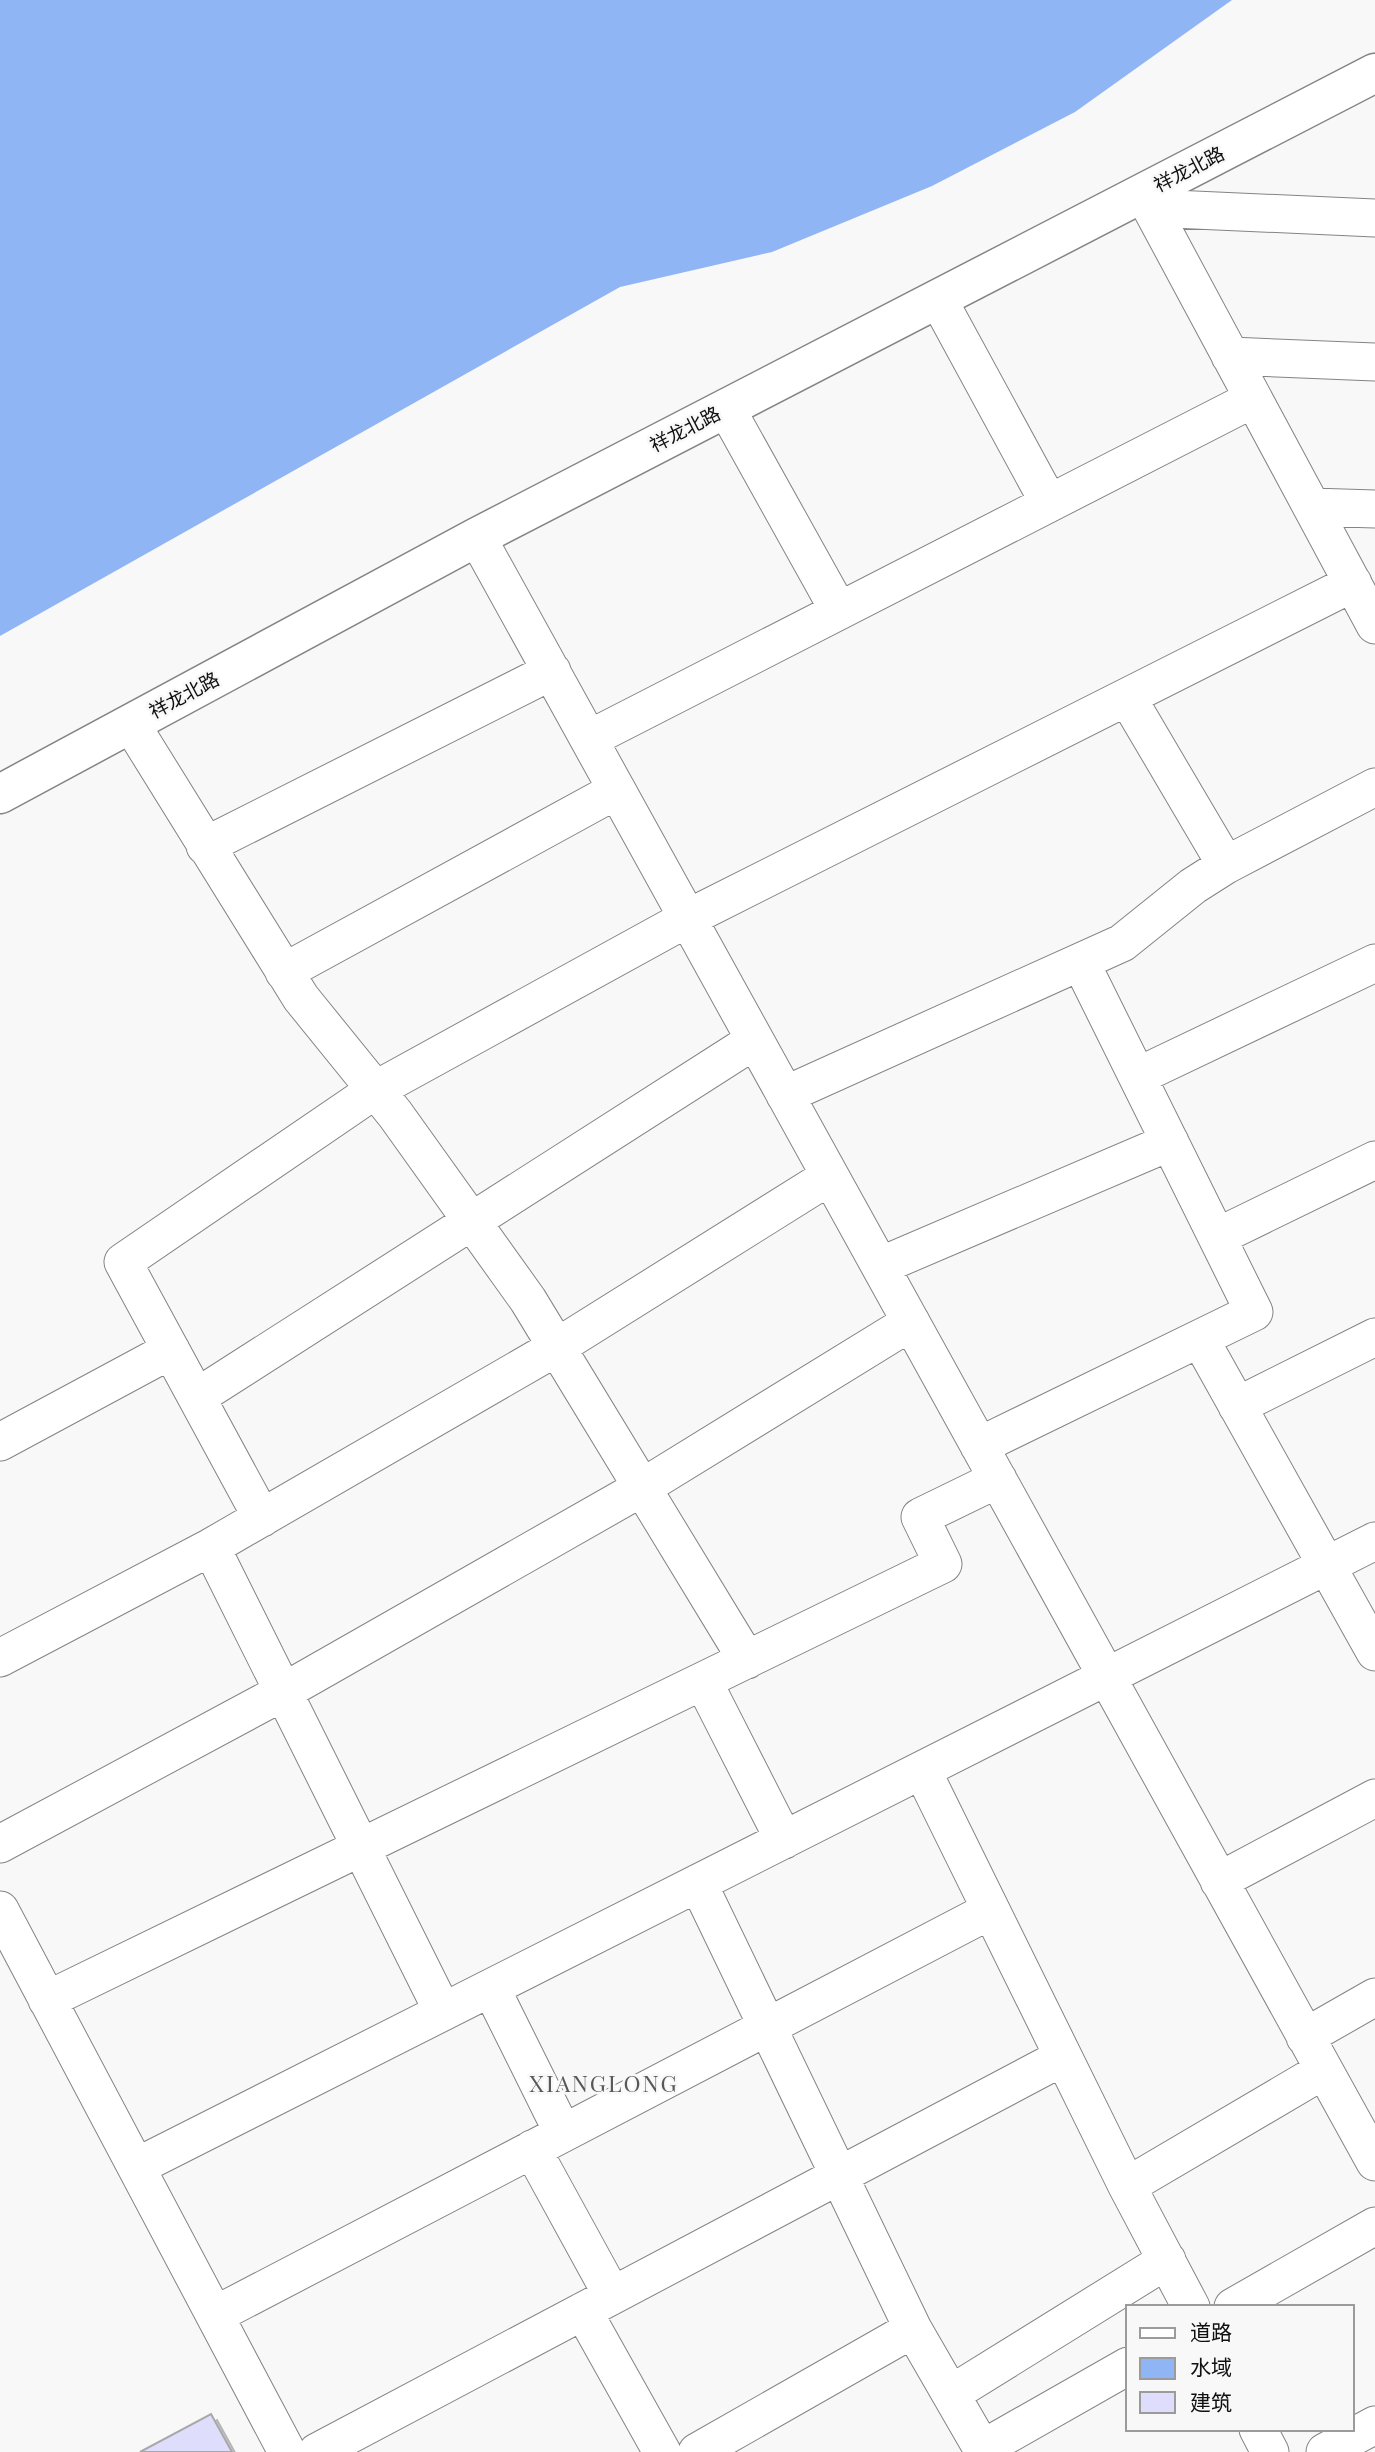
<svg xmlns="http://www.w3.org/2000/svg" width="1375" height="2452" font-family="'Playfair Display','Noto Sans SC',serif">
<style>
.water{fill:#90b5f5}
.building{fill:#dedefc;stroke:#a8a8aa;stroke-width:2;filter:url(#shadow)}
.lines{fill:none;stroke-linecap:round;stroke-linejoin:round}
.minor-casing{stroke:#848486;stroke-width:39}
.tertiary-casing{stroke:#848486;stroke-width:41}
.minor{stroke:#fff;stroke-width:37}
.tertiary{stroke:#fff;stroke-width:38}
.labels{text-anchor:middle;stroke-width:5;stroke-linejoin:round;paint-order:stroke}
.street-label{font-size:19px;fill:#101010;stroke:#f8f8f9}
.quarter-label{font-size:23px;letter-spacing:2px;fill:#585859;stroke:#f8f8f9}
</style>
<defs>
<filter id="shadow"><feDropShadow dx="6" dy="6" stdDeviation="0" flood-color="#0004"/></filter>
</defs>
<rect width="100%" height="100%" fill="#f8f8f9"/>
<!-- water -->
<path class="water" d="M0 0H1232L1075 112 932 186 772 252 620 287 0 636Z"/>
<!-- building -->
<path class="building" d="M211 2414 232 2452H140Z"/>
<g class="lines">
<defs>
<path id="minor" d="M1143 193 1375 625
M1151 208 1375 218
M938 299 1049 503
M1230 356 1375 362
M726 408 839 611
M1312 507 1375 509
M477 537 1375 2162
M1127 697 1226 865
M131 724 301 998 395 1114 528 1300 747 1660
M589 739 1253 399
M205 846 552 671
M284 972 617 790
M1138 1076 1375 963
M785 1095 1122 943 1193 886 1226 865 1375 787
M1217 1237 1375 1160
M880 1266 1170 1142
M1200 1339 1375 1652
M197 1397 755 1040
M1237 1406 1375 1337
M0 1442 171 1350
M979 1446 1254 1312 1081 963
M262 1518 123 1262 375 1090 688 918 1353 583
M211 1547 443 2012
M0 1658 211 1547 557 1347 830 1176
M703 1681 784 1840
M922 1770 1127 2186 1191 2307
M0 1844 283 1692 643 1487 911 1322
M1219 1881 1375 1798
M698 1883 913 2329 984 2452
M0 1910 287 2452
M491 1988 563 2133
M47 2000 943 1564 920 1517 998 1479
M1305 2037 1375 1997
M532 2149 612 2295
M136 2167 1375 1541
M1127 2186 1324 2070
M1233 2307 1375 2226
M583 2311 662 2452
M215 2315 991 1910
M951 2394 1167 2260
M1258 2429 1270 2452
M982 2449 1128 2366
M317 2452 1063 2057
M697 2452 913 2329
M1325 2452 1375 2425"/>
<path id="tertiary" d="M0 794 477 537 1375 73"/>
</defs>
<!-- minor casing -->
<use href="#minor" class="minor-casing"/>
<!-- tertiary casing -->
<use href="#tertiary" class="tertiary-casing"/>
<!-- minor -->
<use href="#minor" class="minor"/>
<!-- tertiary -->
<use href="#tertiary" class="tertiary"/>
</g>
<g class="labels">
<!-- street labels -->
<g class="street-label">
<text transform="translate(1189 169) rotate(-27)" y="7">祥龙北路</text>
<text transform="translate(685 429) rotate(-27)" y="7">祥龙北路</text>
<text transform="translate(184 695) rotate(-28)" y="7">祥龙北路</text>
</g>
<!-- quarter labels -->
<g class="quarter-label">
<text x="604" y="2092">XIANGLONG</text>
</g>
</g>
<!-- legend -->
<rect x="1126" y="2305" width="228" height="126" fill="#f8f8f9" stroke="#9b9b9c" stroke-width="2"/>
<rect x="1140" y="2328" width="35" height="10" fill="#ffffff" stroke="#9b9b9c" stroke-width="2"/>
<text x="1190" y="2340" font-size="21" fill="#101010">道路</text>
<rect x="1140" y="2358" width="35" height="21" fill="#90b5f5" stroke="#9b9b9c" stroke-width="2"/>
<text x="1190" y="2375" font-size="21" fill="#101010">水域</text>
<rect x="1140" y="2392" width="35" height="21" fill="#dedefc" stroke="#9b9b9c" stroke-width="2"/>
<text x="1190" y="2410" font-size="21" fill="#101010">建筑</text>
</svg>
